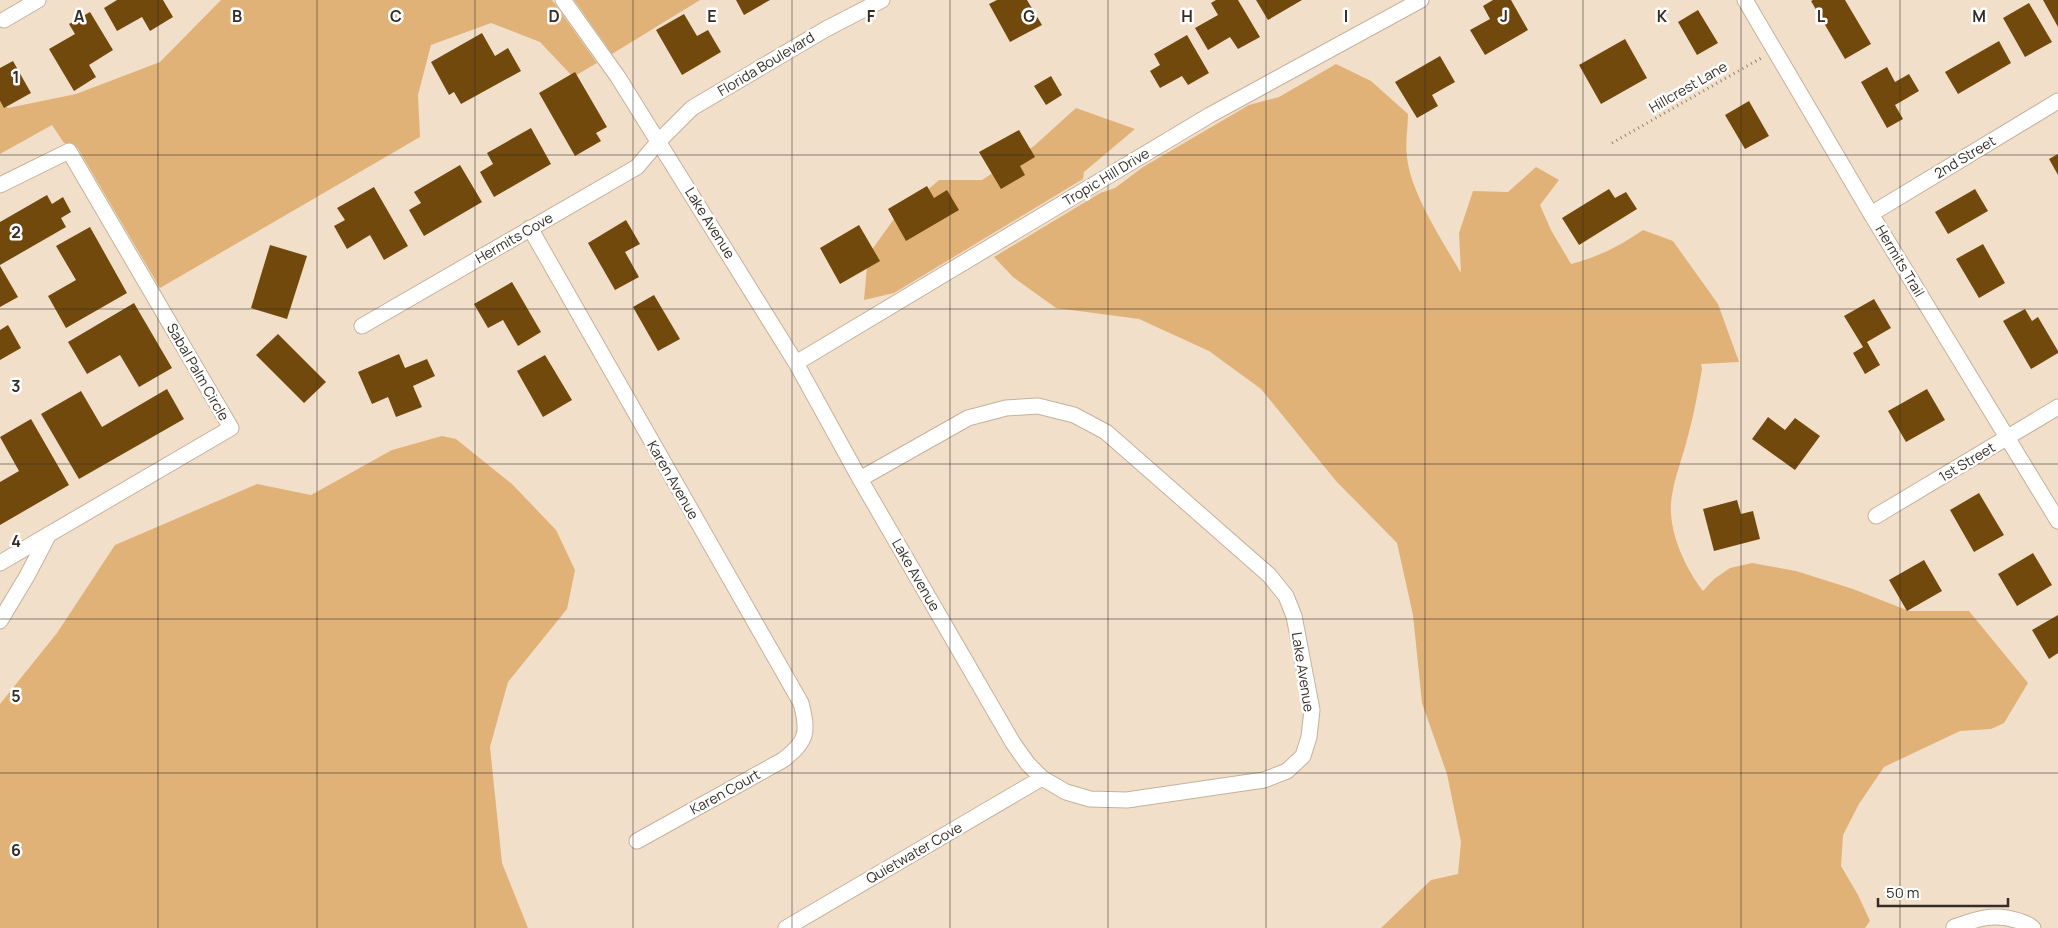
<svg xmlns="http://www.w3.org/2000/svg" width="2058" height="928" font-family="Manrope,sans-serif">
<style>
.green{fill:#e1b278}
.building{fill:#71490d}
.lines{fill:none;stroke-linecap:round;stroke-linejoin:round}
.minor-casing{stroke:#c4b29d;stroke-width:17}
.path{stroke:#8e8173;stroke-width:3;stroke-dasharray:1 4;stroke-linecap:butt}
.minor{stroke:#fff;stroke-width:15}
.grid{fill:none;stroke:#342d25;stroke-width:1;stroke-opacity:0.55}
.labels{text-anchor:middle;stroke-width:5;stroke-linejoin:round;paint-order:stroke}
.street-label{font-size:14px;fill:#342d25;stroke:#fff}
.grid-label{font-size:16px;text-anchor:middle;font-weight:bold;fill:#342d25;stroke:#fff;stroke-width:5;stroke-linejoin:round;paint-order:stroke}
</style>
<rect width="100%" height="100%" fill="#f2dfc9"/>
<!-- green -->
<path class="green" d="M221 0H552L597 63 573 77 540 42 491 23 431 45 418 95 420 137 160 288 77 147 64 143 52 125 0 154V102L8 108 76 94 160 62Z
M574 0H700L612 54Z
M1336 64 1371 81 1408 114C1408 128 1405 143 1407 157 1411 194 1442 240 1461 273L1459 233 1473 191 1508 192 1536 167 1559 180 1540 205 1551 230 1571 264C1600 256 1618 247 1643 230L1673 241 1718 304 1739 362 1701 364 1702 369C1698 392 1694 414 1688 436 1683 456 1675 476 1672 495 1666 527 1684 566 1703 591L1714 579 1730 568 1752 563 1796 571 1853 589 1909 611H1969L2028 683 2004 723 1991 729 1960 731 1884 767 1859 804 1843 835 1841 866 1858 895 1870 921 1865 928H1381L1431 880 1458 874 1461 842 1447 774 1422 703 1413 615 1397 543 1336 481 1261 389 1209 351 1139 319 1056 308 1013 277 994 257 1100 193 1115 188 1143 167 1249 105 1279 97Z
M1076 108 1135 129 1084 172 1083 179 894 293 864 300 868 255 894 219 939 180H982L1034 146Z
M442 436 456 439 512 484 556 530 575 570 567 609 508 682 490 747 502 863 528 928H0V704L57 633 115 545 257 484 311 495 392 450Z"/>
<!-- building -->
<path class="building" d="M117 0H163L173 17 150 31 142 17 117 31 104 8Z
M736 0H770L744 15Z
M997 0H1027L1042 25 1010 42 989 4Z
M1216 0H1238L1260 37 1238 49 1230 37 1208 50 1195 28 1218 15 1211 3Z
M1256 0H1302L1268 20Z
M1493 0H1511L1528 30 1485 55 1470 30 1490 19 1483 6Z
M1813 0H1845L1871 44 1845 59 1811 1Z
M2043 0H2058V27Z
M2029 3 2052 42 2025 57 2003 18Z
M1698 10 1718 43 1697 55 1678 22Z
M90 12 113 50 89 65 96 77 74 91 49 49 75 34 69 24Z
M684 14 697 36 708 30 721 52 682 75 656 30Z
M482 33 495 56 508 48 521 71 461 104 454 92 449 95 431 62Z
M1187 35 1209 73 1188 85 1182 76 1160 88 1150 71 1160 65 1154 54Z
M1625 39 1647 78 1601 104 1579 65Z
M1999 41 2011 63 1958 94 1945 72Z
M1440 56 1455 82 1432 95 1438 106 1417 118 1395 82Z
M13 61 31 93 4 108 0 101V68Z
M1887 67 1895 82 1909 74 1919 91 1895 105 1903 119 1887 128 1861 82Z
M575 72 607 127 596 133 601 141 575 156 539 93Z
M1051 76 1062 95 1046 105 1034 86Z
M1749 101 1769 136 1745 149 1725 115Z
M531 128 551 164 494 197 480 172 493 164 487 153Z
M1019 130 1035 157 1020 166 1025 175 1001 189 979 152Z
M2058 154V175L2049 159Z
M460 165 482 202 424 236 409 210 421 203 414 192Z
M927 186 934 198 947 190 959 210 906 241 888 209Z
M374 187 408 246 384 260 370 235 347 249 334 226 345 220 337 208Z
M1609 189 1615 198 1626 192 1637 209 1579 245 1562 218Z
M1975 189 1988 211 1948 234 1935 212Z
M47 195 52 204 63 197 71 212 61 218 66 227 0 265V222Z
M626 220 640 244 625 252 639 277 615 290 588 243Z
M859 225 880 261 840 284 820 248Z
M90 227 127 293 66 328 48 296 76 280 56 246Z
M1983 244 2005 283 1979 298 1956 259Z
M270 245 307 256 287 319 251 308Z
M0 266 18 297 0 307Z
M512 282 541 332 518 346 503 320 488 328 474 304Z
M654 295 680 339 658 351 633 307Z
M1874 299 1891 328 1867 342 1880 365 1865 374 1853 353 1863 347 1844 316Z
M134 303 172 368 139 387 120 355 87 374 68 342Z
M2025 309 2032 321 2038 317 2058 351V353L2031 369 2003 321Z
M8 325 21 348 0 360V330Z
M278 334 326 382 304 403 256 355Z
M399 354 405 368 427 359 435 376 413 386 422 407 396 417 388 397 372 404 358 372Z
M545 355 572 400 543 417 517 371Z
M167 389 184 419 79 479 41 414 81 391 102 427Z
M1927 389 1945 420 1906 442 1888 411Z
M1768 417 1785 430 1795 418 1820 436 1795 470 1752 439Z
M31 419 69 485 0 525V482L19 471 0 437Z
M1979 493 2004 535 1974 552 1950 510Z
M1737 500 1741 514 1753 511 1760 539 1714 551 1703 509Z
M2033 553 2052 585 2017 606 1998 574Z
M1924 560 1942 591 1907 611 1889 580Z
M2058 615V653L2049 659 2032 630Z"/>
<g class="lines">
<defs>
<path id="minor" d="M563 0 618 77 796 363 860 479 1013 743 1028 764 1042 778 1066 792 1090 799 1127 800 1264 780 1287 771 1303 756 1309 737 1312 710 1294 616 1286 596 1269 575 1106 432 1074 415 1038 406 1006 408 968 418 860 479
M1745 0 1871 214 2058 521
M4 20 38 0
M0 185 69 151 231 428 0 563
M1871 214 2058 101
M530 228 801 703C809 732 807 742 783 760L637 841
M362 326 637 167 659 141 692 108 826 29 882 0
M796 363 1210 115 1421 0
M1876 516 2058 407
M0 621 27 576 49 534
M1954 927C1979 918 1994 913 2019 921 2025 923 2029 924 2033 928
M786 928 1042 778"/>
</defs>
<!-- minor casing -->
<use href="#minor" class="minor-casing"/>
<!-- path -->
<path class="path" d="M1612 143 1763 57"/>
<!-- minor -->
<use href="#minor" class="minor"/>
</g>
<!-- grid -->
<path class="grid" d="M158 0V928M317 0V928M475 0V928M633 0V928M792 0V928M950 0V928M1108 0V928M1266 0V928M1425 0V928M1583 0V928M1741 0V928M1900 0V928M0 155H2058M0 309H2058M0 464H2058M0 619H2058M0 773H2058"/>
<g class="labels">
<!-- street labels -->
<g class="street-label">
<text transform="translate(766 64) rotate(-31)" y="5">Florida Boulevard</text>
<text transform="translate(1688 87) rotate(-30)" y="5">Hillcrest Lane</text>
<text transform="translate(1965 157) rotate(-31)" y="5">2nd Street</text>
<text transform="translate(1106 177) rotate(-31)" y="5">Tropic Hill Drive</text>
<text transform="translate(710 223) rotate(58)" y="5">Lake Avenue</text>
<text transform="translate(514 238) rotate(-30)" y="5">Hermits Cove</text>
<text transform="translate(1900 261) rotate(59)" y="5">Hermits Trail</text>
<text transform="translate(198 372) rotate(60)" y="5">Sabal Palm Circle</text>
<text transform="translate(1967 462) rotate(-31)" y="5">1st Street</text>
<text transform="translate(673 480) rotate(60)" y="5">Karen Avenue</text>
<text transform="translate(916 575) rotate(60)" y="5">Lake Avenue</text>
<text transform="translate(1303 672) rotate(81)" y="5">Lake Avenue</text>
<text transform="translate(725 792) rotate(-29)" y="5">Karen Court</text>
<text transform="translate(914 853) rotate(-30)" y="5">Quietwater Cove</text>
</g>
</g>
<g class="grid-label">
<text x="79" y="22">A</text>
<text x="237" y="22">B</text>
<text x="396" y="22">C</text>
<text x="554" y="22">D</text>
<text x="712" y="22">E</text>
<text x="871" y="22">F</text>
<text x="1029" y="22">G</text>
<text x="1187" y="22">H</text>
<text x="1346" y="22">I</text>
<text x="1504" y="22">J</text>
<text x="1662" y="22">K</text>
<text x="1821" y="22">L</text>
<text x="1979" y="22">M</text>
<text x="16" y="83">1</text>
<text x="16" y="238">2</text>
<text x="16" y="392">3</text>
<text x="16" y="547">4</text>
<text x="16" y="702">5</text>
<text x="16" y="856">6</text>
</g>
<!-- scale -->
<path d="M1878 898v8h130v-8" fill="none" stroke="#342d25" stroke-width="2.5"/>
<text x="1886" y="898" font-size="15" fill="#342d25" stroke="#ffffff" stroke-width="4" paint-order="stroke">50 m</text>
</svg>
